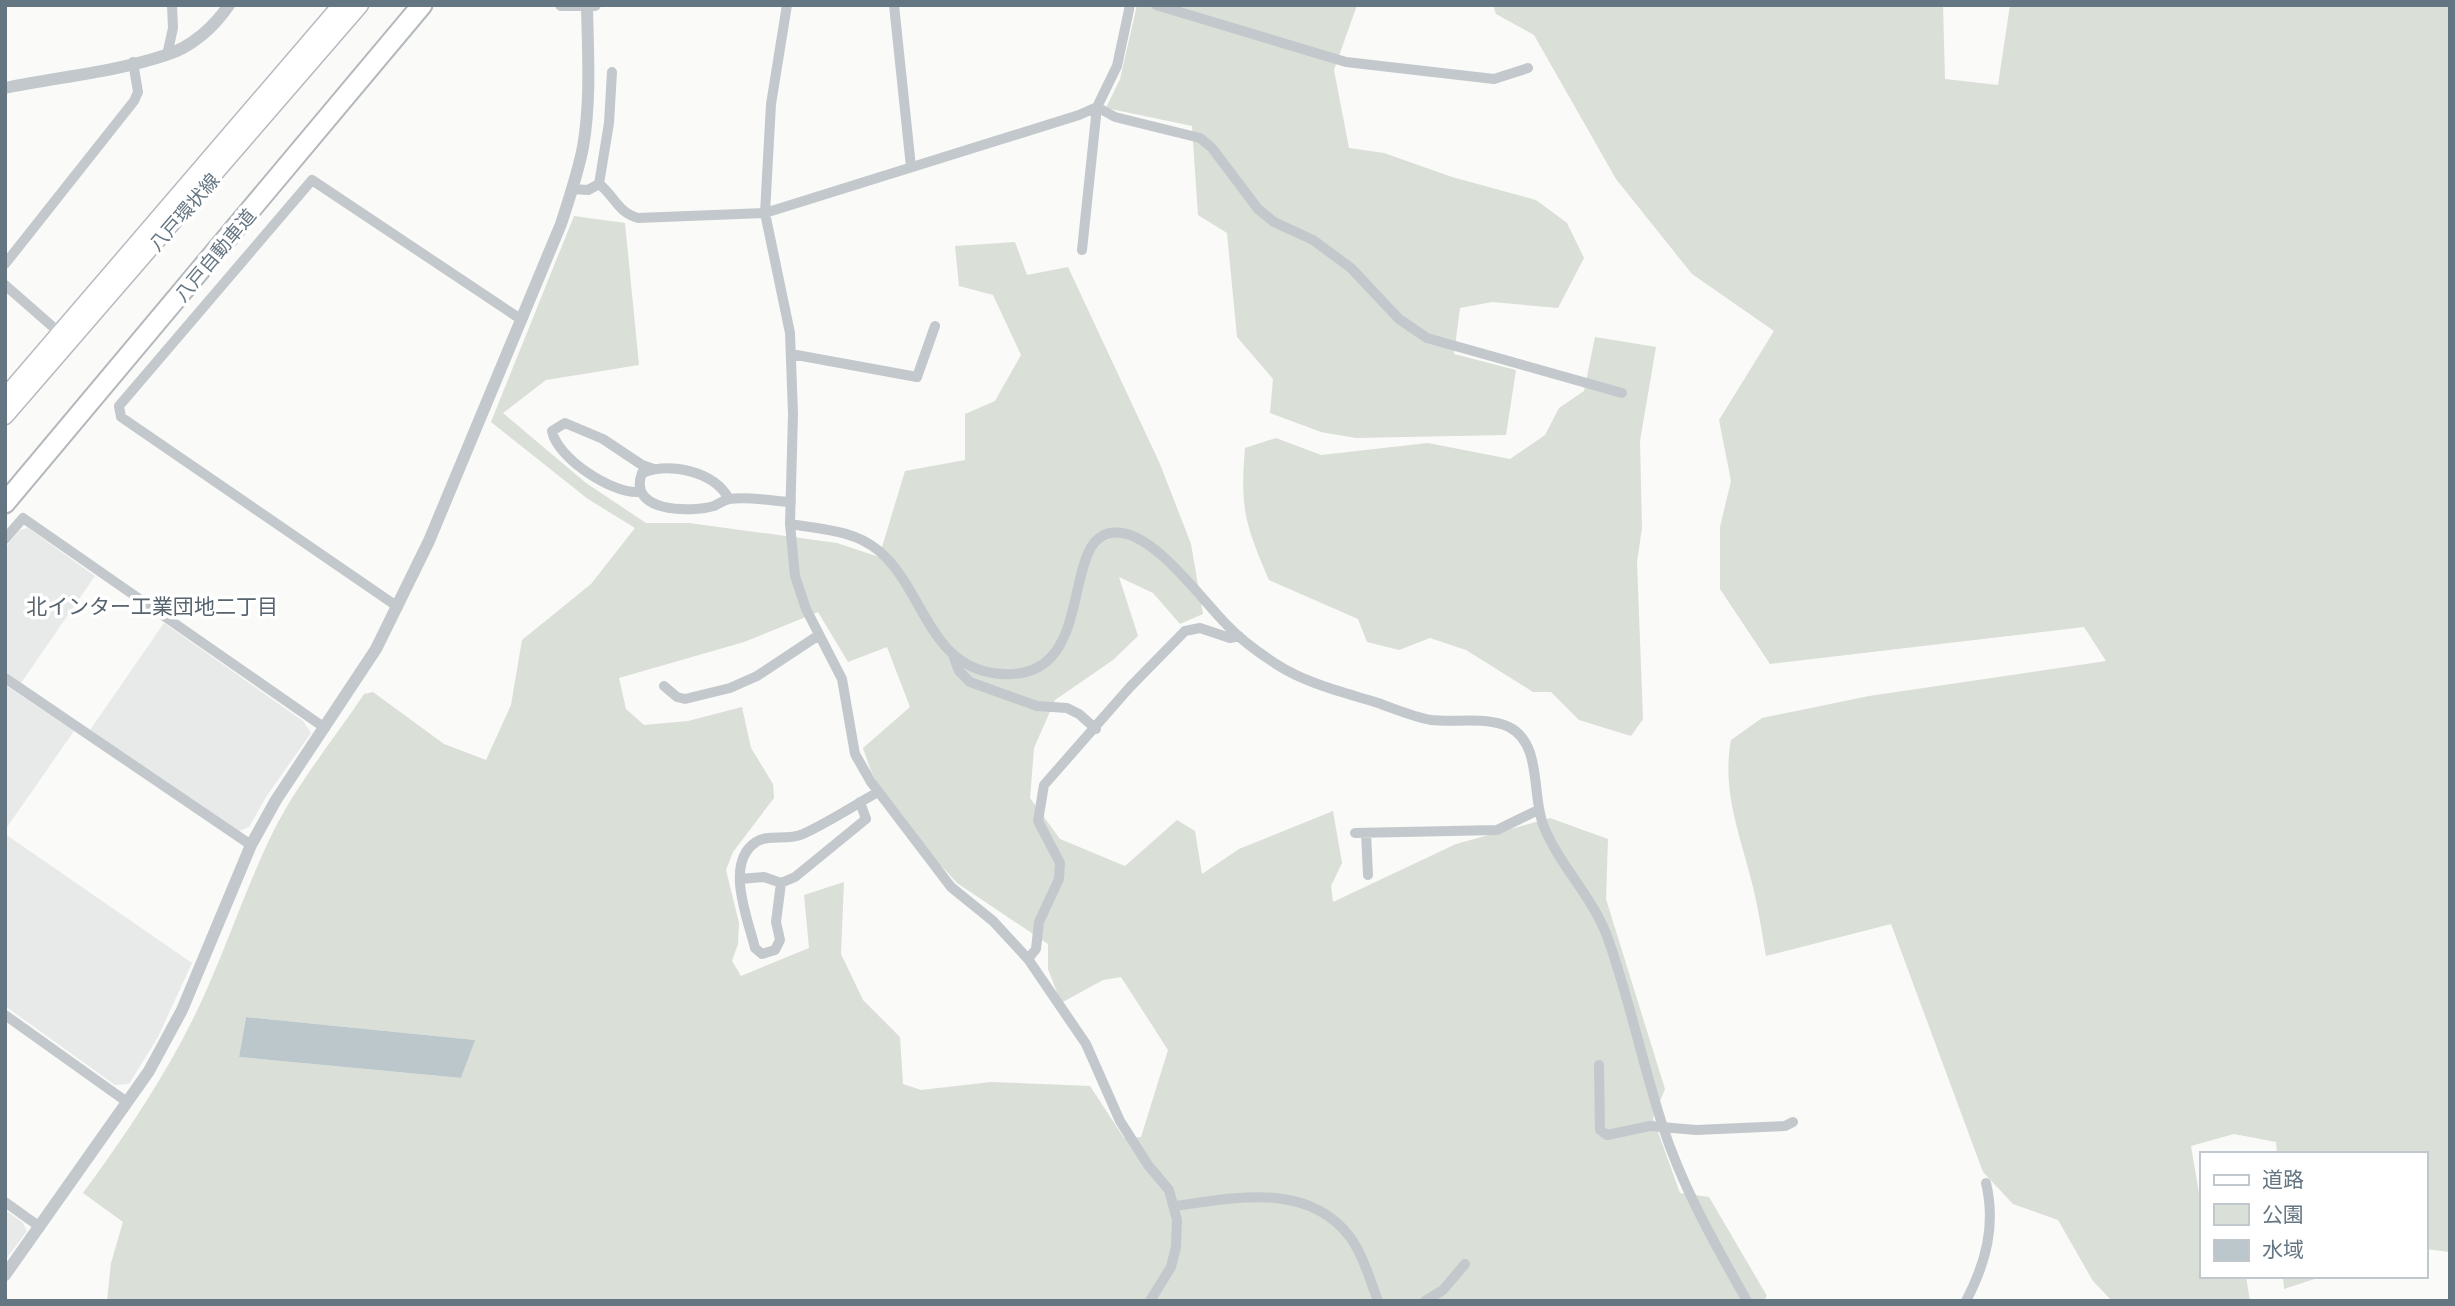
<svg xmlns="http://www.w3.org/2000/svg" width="2455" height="1306" font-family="'Golos Text','Noto Sans JP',sans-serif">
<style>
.built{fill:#e8e9e9}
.green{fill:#dadfd7;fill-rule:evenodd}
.water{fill:#bbc7cb}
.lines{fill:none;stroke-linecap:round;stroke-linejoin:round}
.primary-casing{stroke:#b5babe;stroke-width:19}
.motorway-casing{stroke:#b4b9bd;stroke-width:23}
.minor{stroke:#c3c8cc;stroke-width:10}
.tertiary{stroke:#c3c8cc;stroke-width:12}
.primary{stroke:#fff;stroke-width:16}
.motorway{stroke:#fff;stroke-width:19}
.labels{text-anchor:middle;stroke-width:7;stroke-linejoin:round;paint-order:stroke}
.street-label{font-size:19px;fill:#657683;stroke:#fff}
.neighbourhood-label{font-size:21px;fill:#57646e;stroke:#fff}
</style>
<rect width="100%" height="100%" fill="#fafaf8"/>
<!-- built -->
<path class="built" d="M28 528 95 576 21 683 5 672V548L20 530Z
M164 623 303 721 311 733 266 797 249 827 239 831 90 730Z
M5 685 74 731 5 830Z
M5 834 192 963 158 1037 129 1084 115 1085 5 1006Z
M5 1210 22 1222 27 1231 5 1260Z"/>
<!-- green -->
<path class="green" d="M1137 5H1357L1334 70 1349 148 1384 153 1452 177 1536 200 1567 223 1584 258 1558 308 1492 302 1460 308 1454 354 1516 370 1506 435 1356 438 1321 432 1270 413 1273 379 1237 337 1227 233 1198 215 1192 126 1106 108 1120 79Z
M1493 5H1943L1945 79 1998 85 2010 5H2450V1252L2425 1249V1154H2277L2276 1142 2234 1134 2191 1146 2201 1205V1276H2246L2250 1301H2112L2093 1281 2058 1220 2013 1204 1983 1172 1891 924 1766 956C1762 934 1759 912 1754 891 1742 839 1721 794 1731 740L1762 718 1869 696 2106 661 2084 627 1770 664 1720 589V527L1731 481 1719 420 1774 331 1692 274 1616 179 1534 35 1496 14Z
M574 216 625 223 639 365 546 380 503 413 586 483 646 523H689L837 543 879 557 905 471 965 460V414L995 401 1021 355 993 295 959 286 955 246 1015 242 1027 275 1068 267 1160 464 1191 544 1203 614 1180 624 1153 593 1119 577 1138 636 1113 660 1055 700 1034 748 1030 798 1060 839 1125 866 1177 820 1195 831 1202 874 1239 849 1333 811 1342 863 1331 886 1333 902 1456 844 1550 818 1608 839 1606 899 1665 1089 1653 1118 1680 1193 1709 1197 1767 1296 1763 1301H107L111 1263 123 1222 83 1193C130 1129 175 1062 207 989 230 937 248 883 273 832 297 784 334 739 364 694L373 692 444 744 486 760 511 705 522 640 591 584 635 528 588 499 491 422ZM818 612 848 662 887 647 910 707 863 748 871 771 895 815 957 883 1048 944V969L1061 1003 1103 980 1121 977 1168 1050 1141 1137 1124 1138 1090 1086 991 1082 921 1090 903 1084 900 1037 863 1000 841 954 844 882 804 895 809 948 741 976 732 961 738 944 739 923 726 870 733 852 774 798 773 784 751 748 742 707 688 721 644 725 626 709 619 678 744 642ZM246 1017 474 1040V1041L461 1078 239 1057Z
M1595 337 1656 347 1640 441 1642 528 1637 562 1643 719 1631 736 1579 720 1551 692H1533L1466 650 1430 638 1399 650 1367 642 1358 619 1269 580C1245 524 1240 509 1245 448L1276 438 1321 455 1428 443 1510 459 1545 435 1559 408 1584 391Z
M2283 1276H2324L2284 1289Z"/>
<!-- water -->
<path class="water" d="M246 1017 475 1040 461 1078 239 1057Z"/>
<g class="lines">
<defs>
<path id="primary" d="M5 397 341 5
M5 416 360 5"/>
<path id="motorway" d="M5 503 422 5"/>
</defs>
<!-- primary casing -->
<use href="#primary" class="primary-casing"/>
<!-- motorway casing -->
<use href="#motorway" class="motorway-casing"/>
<!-- minor -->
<path class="minor" d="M787 5 771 104 765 213 790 333 793 414 790 524 795 576 806 609 842 679 855 754 871 782 951 887 993 921 1028 959 1086 1044 1120 1121 1148 1165 1169 1190 1177 1220 1176 1247 1171 1267 1150 1301
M894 5 911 167
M1156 5 1346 62 1494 79 1528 68
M167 55 173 28 172 5
M1097 107 1115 117 1200 138 1212 148 1258 209 1274 222 1313 240 1351 268 1399 319 1427 338 1622 393
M599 184C614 195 618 213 638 218L765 213 1079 115 1097 107
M572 189 588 190 599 184 609 123 612 72
M1082 250 1097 107 1117 66 1130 5
M5 264 134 101 138 92 133 62
M5 285 61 334
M791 354 917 377 935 326
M639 492C612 494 557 458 552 431L565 423 603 439 642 465 654 469
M729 499C714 471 670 462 642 473 627 512 690 513 714 506 719 504 724 500 729 499 748 496 772 501 791 502
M790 524C820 529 855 530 879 551 923 588 928 663 993 673 1107 690 1052 522 1122 533 1158 538 1202 600 1227 625 1241 640 1259 653 1276 664 1307 684 1343 692 1378 703 1395 709 1413 717 1431 720 1456 723 1485 716 1509 727 1543 744 1531 797 1544 827 1560 866 1592 896 1607 936 1629 997 1642 1062 1662 1124 1682 1187 1715 1244 1747 1301
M5 539 23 518 325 728
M398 607 121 417 119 406 312 180 522 320
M954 658 959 671 970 682 1037 706 1067 708 1079 714 1096 729
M5 678 251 845
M664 686 677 697 685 699 730 688 757 676 819 635
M1355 833 1497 830 1538 810
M1366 833 1368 875
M740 879 764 877 781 883 795 877 866 819 860 802
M781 883 776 922 780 940 775 950 762 954 755 948C748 919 724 863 756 842 767 834 788 841 803 834 829 822 853 806 878 792
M1028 959 1036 949 1039 922 1059 879 1060 863 1038 821 1044 785 1130 687 1185 631 1200 628 1230 638 1239 636
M5 1015 127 1102
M1599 1065 1600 1130 1607 1135 1650 1126 1696 1130 1785 1126 1793 1122
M5 1202 40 1227
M1175 1206C1234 1198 1308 1181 1350 1237 1363 1255 1370 1280 1378 1301
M1425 1301 1443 1290 1465 1264
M1966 1301C1986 1263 1996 1225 1986 1183"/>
<!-- tertiary -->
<path class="tertiary" d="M561 5H595
M5 88C58 77 115 72 166 55 192 47 214 27 229 5
M5 1275 149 1071 182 1010 251 845 276 800 376 649 429 541 561 224C569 199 578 173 583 147 591 101 588 53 587 7"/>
<!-- primary -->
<use href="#primary" class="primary"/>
<!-- motorway -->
<use href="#motorway" class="motorway"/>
</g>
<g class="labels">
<!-- street labels -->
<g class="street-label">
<text transform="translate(184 212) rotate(-49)" y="7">八戸環状線</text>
<text transform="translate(215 255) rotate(-50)" y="7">八戸自動車道</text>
</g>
<!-- neighbourhood labels -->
<g class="neighbourhood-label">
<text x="152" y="614">北インター工業団地二丁目</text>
</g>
</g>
<!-- border -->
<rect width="2455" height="1306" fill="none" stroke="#657683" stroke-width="14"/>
<!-- legend -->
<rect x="2200" y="1152" width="228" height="126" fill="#ffffff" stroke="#c1c8cd" stroke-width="2"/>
<rect x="2214" y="1175" width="35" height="10" fill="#ffffff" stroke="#c1c8cd" stroke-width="2"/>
<text x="2262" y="1187" font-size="21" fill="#657683">道路</text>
<rect x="2214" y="1204" width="35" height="21" fill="#dadfd7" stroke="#c1c8cd" stroke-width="2"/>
<text x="2262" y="1222" font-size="21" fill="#657683">公園</text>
<rect x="2214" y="1240" width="35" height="21" fill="#bbc7cb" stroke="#c1c8cd" stroke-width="2"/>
<text x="2262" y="1257" font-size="21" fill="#657683">水域</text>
</svg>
